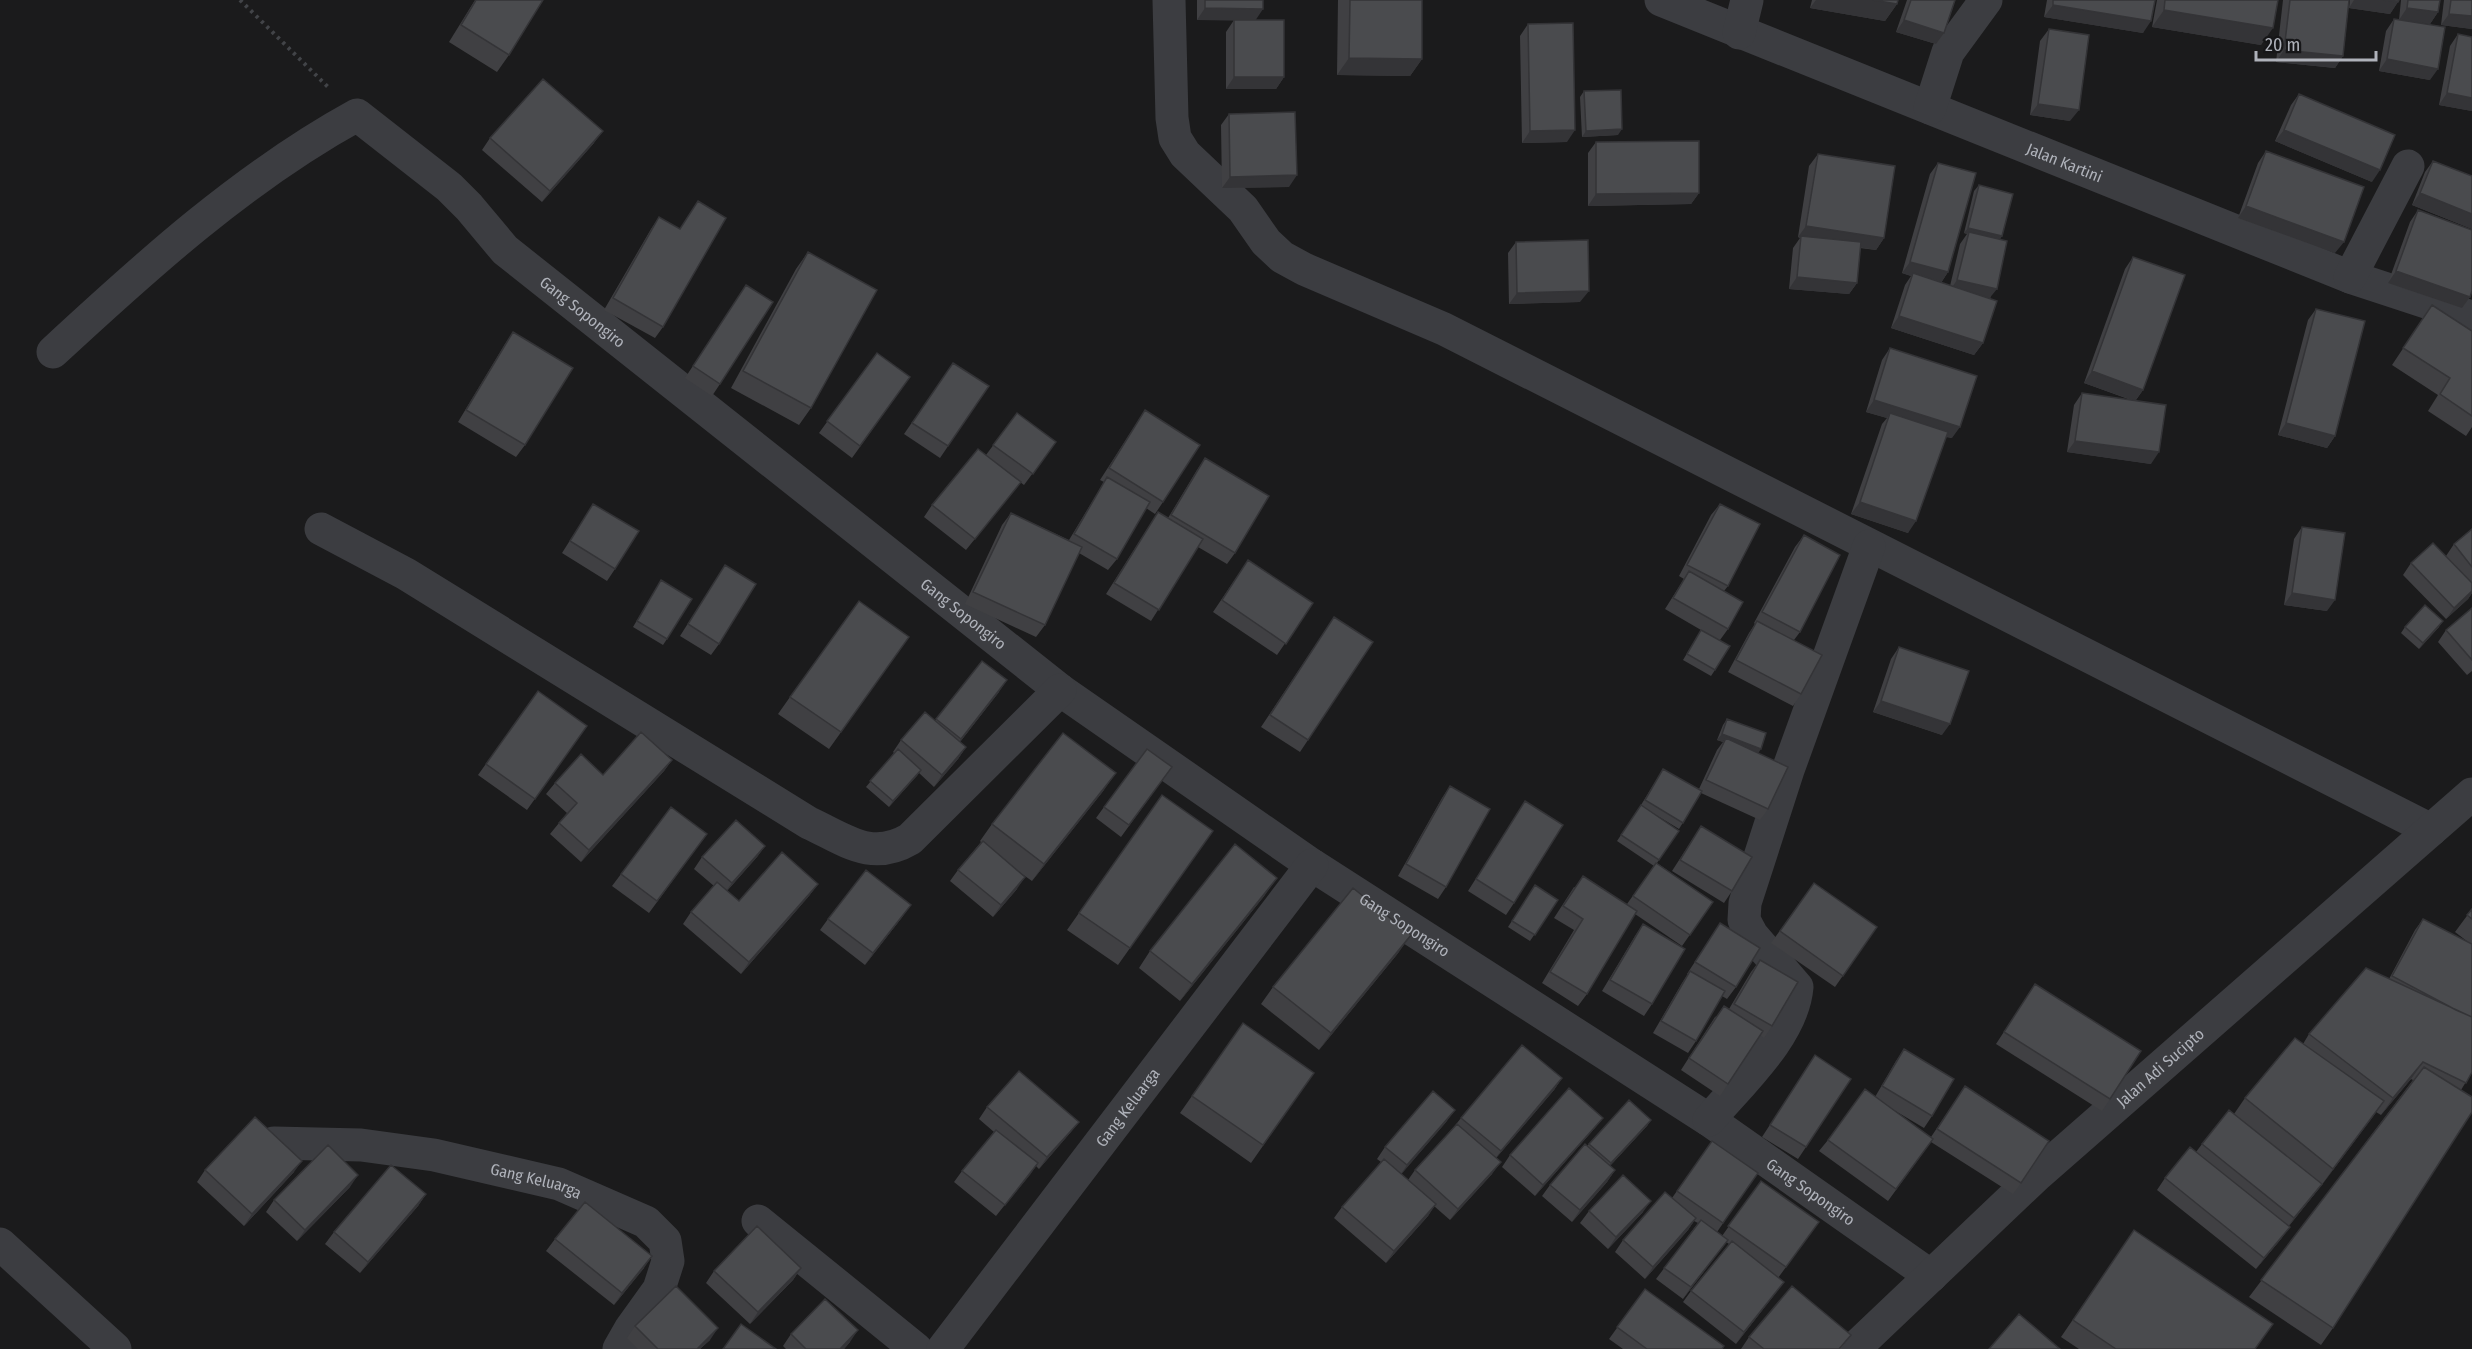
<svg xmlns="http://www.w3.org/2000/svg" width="2472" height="1349" font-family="'Fira Sans Condensed',sans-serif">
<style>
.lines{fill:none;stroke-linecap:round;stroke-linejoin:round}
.path{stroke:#424448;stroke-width:4;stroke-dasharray:3 4.5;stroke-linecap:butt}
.minor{stroke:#3c3d41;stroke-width:33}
.wall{fill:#404043}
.shaded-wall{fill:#343437}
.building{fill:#4a4b4e;stroke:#343437;stroke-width:1.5}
.labels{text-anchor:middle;stroke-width:6;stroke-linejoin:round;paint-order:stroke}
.street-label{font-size:16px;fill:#afb2ba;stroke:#161618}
</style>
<rect width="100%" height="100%" fill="#1b1b1c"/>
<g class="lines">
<!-- path -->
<path class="path" d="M240 0 329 88"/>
<!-- minor -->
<g class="minor">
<path d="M1169 0 1172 118 1175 138 1185 154 1243 209 1266 242 1282 257 1304 269 1444 329 2431 830"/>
<path id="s1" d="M1661 0 2350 277 2472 317"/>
<path d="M1739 33 1747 0"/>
<path d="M1930 108 1948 52 1986 0"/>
<path d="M2350 277 2408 166"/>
<path id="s2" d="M53 352C147 265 244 177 357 115L449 187 469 207 505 250 1060 690 1312 865 1709 1120 1931 1276"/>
<path d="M321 529 406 574 809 823C846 840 871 862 910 839L1060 690"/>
<path d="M1709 1120C1739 1084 1793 1036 1797 987L1752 935 1744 920 1745 903 1788 770 1869 546"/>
<path id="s3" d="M274 1143 361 1145 434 1155 559 1184 646 1222 665 1241 668 1261 659 1289 631 1328 619 1349"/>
<path d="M758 1221 916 1349"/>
<path d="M0 1244 115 1349"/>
<path id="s4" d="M943 1349 1312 865"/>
<path id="s5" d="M1854 1349 2037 1175 2472 794"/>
</g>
</g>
<!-- wall -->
<path class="wall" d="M475 0H543L509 55 497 72 449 42Z
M1197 0H1263L1255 20 1284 77 1276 89H1226V32L1234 20H1197Z
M1338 0H1422V59L1410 76 1337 75Z
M1812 0H1898L1897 4 1885 21 1810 8Z
M1907 0H1955L1944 33 1936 44 1896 32Z
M2047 0H2155L2143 33 2044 17Z
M2157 0H2278L2261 45 2152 27Z
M2283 0H2349L2343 56 2335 68 2276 62Z
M2350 0H2399L2390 14 2349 8Z
M2401 0H2440L2438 12 2430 24 2407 21 2430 80 2379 71 2386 31 2394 19 2399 20Z
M2444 0H2472V29L2441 25Z
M1528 24 1567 142 1522 143 1520 36Z
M2049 29 2070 121 2030 115 2040 41Z
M2458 34 2472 111 2439 105 2450 46Z
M1584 91 1618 135 1582 137 1580 97Z
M2299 94 2372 182 2275 141 2291 105Z
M1229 114 1289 187 1222 188 1221 125Z
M490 138 594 143 542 202 482 150Z
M1596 142 1699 193 1691 204 1588 206V153Z
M2266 151 2335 253 2238 218 2258 163Z
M1818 154 1884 238 1876 250 1860 248 1857 283 1849 294 1789 289 1793 248 1800 238 1798 237 1809 166Z
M2433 161 2472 176V229L2412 205 2425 172Z
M1938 163 1948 272 1941 283 1950 286 1960 244 1967 234 1964 233 1974 191 1979 185 2002 236 2000 239 1983 343 1974 355 1891 328 1905 285 1911 276 1902 273 1930 174Z
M698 201 663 327 655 338 604 310 651 229 659 217 680 229Z
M2418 210 2470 297 2462 308 2388 283 2410 222Z
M1516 242 1580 302 1509 304 1508 253Z
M808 252 811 408 799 425 731 388 796 269Z
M2133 257 2143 390 2136 400 2151 464 2067 452 2074 405 2082 393 2131 400 2084 383 2125 269Z
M746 285 720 384 712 396 685 378Z
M2432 305 2472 331V427L2466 436 2428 411 2438 395 2392 365Z
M2316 309 2335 436 2327 448 2278 435 2308 320Z
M513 332 525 445 516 457 458 422 505 344Z
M1890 348 1952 438 1946 437 1908 533 1851 514 1882 424 1887 418 1866 412 1882 360Z
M877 353 910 377 852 458 819 433Z
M953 363 989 386 940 458 904 434Z
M1145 410 1163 502 1155 514 1146 508 1117 559 1108 570 1079 553 1045 625 1036 637 965 604 1002 525 1011 513 1069 540 1104 482 1100 480Z
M1017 413 1056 442 1024 485 1020 482 1012 493 966 550 924 517 932 505 986 455Z
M1205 458 1235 553 1227 564 1198 547 1151 621 1106 594 1158 512 1168 518 1197 470Z
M593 504 615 569 607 581 562 553Z
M1720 504 1728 586 1724 591 1728 629 1720 640 1715 670 1711 676 1683 660 1701 630 1665 609 1684 579 1679 576 1711 515Z
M2302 527 2327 611 2284 605 2294 539Z
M2472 529V593L2468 599 2446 619 2403 575 2411 563 2446 556 2454 544Z
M1804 535 1800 632 1794 640 1801 694 1793 706 1728 672 1749 633 1755 624 1754 623 1795 547Z
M725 565 719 644 711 655 680 636Z
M1240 572 1313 603 1277 655 1213 612Z
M661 580 667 639 663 645 633 627Z
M2472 608V671L2467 675 2438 642 2446 630Z
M2405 627H2439L2419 649 2401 633Z
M1326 629 1308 740 1300 752 1261 727Z
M909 637 829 749 778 714 790 697Z
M1899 647 1942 735 1873 712 1891 659Z
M982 661 999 692 960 742 966 747 958 759 934 787 919 773 889 807 866 787 894 753 893 752 901 740 935 721Z
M538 691 587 726 527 810 478 775Z
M1727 719 1758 753 1768 809 1760 820 1701 793 1679 829 1656 815 1679 831 1657 863 1713 902 1682 946 1635 914 1587 994 1578 1006 1542 983 1574 930 1554 918 1574 887 1627 904 1654 866 1617 841 1641 805 1663 769 1699 789 1717 750 1723 742 1717 740 1723 725Z
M672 760 664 771 581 862 550 834 559 823 567 813 546 794 555 783 603 775Z
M1172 767 1121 837 1096 818 1104 807Z
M1450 786 1446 887 1438 899 1398 876 1442 798Z
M1104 790 1032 881 1015 869 1017 889 993 917 950 881 958 870 981 842 980 841 992 824Z
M1162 795 1213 831 1118 965 1067 930Z
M1525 801 1514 903 1506 915 1468 891Z
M1701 826 1732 891 1724 903 1672 871Z
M707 834 649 913 612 886 621 874Z
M765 846 757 857 727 891 739 901 818 884 809 896 741 974 683 924 691 912 714 886 694 869 702 857Z
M1814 883 1877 927 1835 987 1771 943Z
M1535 885 1558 900 1530 941 1508 927Z
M1265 895 1180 1001 1139 968 1150 951Z
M2472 909V1072L2461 1090 2333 1328 2321 1345 2249 1297 2413 1080 2411 1079 2381 1115 2376 1112 2321 1186 2289 1226 2281 1239 2256 1269 2157 1190 2165 1178 2196 1152 2202 1144 2234 1114 2245 1098 2303 1044 2309 1034 2389 979 2415 930 2423 919 2468 942 2455 932Z
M903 916 865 965 820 930 828 919Z
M1720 923 1736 987 1727 999 1722 996 1696 1041 1688 1053 1653 1033 1682 983 1688 974H1687Z
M1643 924 1652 1004 1644 1016 1602 991 1635 936Z
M1399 952 1319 1050 1261 1004 1273 987Z
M1760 960 1772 1026 1764 1038 1760 1035 1720 1096 1681 1070 1715 1017 1729 1009 1751 972Z
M2035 984 2110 1099 2102 1111 1996 1044Z
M1243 1023 1314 1073 1251 1163 1180 1113Z
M1904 1049 1932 1116 1924 1128 1892 1109 1931 1137 1965 1086 2021 1183 2013 1194 1931 1142 1888 1201 1819 1151 1828 1140 1875 1097 1896 1061Z
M1815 1055 1806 1147 1798 1159 1762 1137Z
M1562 1078 1554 1090 1496 1158 1492 1174 1450 1220 1434 1206 1428 1216 1386 1263 1334 1218 1342 1207 1381 1162 1377 1159 1385 1147 1447 1121 1401 1174 1408 1180 1415 1170 1453 1128 1461 1118Z
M987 1107 1079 1122 1070 1133 1039 1169 1036 1166 996 1216 954 1182 962 1171 994 1132 979 1119Z
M1603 1118 1594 1129 1535 1196 1502 1167 1510 1155Z
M1651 1120 1647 1126 1610 1166 1615 1170 1607 1182 1572 1222 1542 1196 1550 1185 1589 1144Z
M1712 1141 1758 1173 1717 1232 1722 1236 1761 1181 1819 1222 1778 1278 1784 1282 1736 1344 1683 1302 1691 1291 1729 1244 1726 1242 1683 1299 1656 1279 1698 1223 1694 1221 1688 1230 1645 1279 1615 1252 1623 1240 1672 1198Z
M205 1170 294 1172 244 1226 197 1182Z
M350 1187 297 1241 266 1212 274 1200Z
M426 1194 418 1206 360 1273 325 1244 334 1232Z
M1589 1211 1643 1212 1608 1249 1580 1223Z
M2134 1230 2255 1349H2079L2061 1337Z
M555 1239 644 1268 614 1305 546 1251Z
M801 1268 793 1280 750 1324 706 1283 714 1271Z
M1645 1289 1722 1349H1623L1609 1339Z
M635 1326 710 1340 700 1349H638L627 1338Z
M791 1334 850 1342 844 1349H786L783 1346Z
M1851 1335 1841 1349H1741L1749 1337Z"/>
<!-- shaded-wall -->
<path class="shaded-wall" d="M1816 0H1873L1897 4 1885 21 1810 8Z
M2354 0H2383L2398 2 2390 14 2349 8Z
M2053 5 2151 21 2143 33 2044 17Z
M1205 8 1263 9 1255 21 1197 20Z
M2407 8 2438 12 2430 24 2399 20Z
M2164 10 2273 28 2261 45 2152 27Z
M2449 14 2472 16V29L2441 25Z
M1904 20 1944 33 1936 44 1896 32Z
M2284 50 2343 56 2335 68 2276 62Z
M1349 58 1422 59 1410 76 1337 75Z
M2387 59 2438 69 2430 80 2379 71Z
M1234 77H1284L1276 89H1226Z
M2447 93 2472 98V111L2439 105Z
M2038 104 2079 110 2070 121 2030 115Z
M1622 129 1618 135 1582 137 1586 131Z
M1575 130 1567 142 1522 143 1530 131Z
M2284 130 2380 170 2372 182 2275 141Z
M603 131 594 143 542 202 550 191Z
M1297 175 1289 187 1222 188 1230 177Z
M1699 193 1691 204 1588 206 1596 194Z
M2420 193 2472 214V229L2412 205Z
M2246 206 2344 242 2335 253 2238 218Z
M1806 226 1884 238 1876 250 1798 237Z
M1968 228 2002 236 1998 242 1969 232 1967 234 1964 233Z
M1910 262 1948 272 1940 284 1913 273 1911 276 1902 273Z
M2396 271 2470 297 2462 308 2388 283Z
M1797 277 1857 283 1849 294 1789 289Z
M1957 280 1997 289 1988 300 1949 292Z
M1589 291 1580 302 1509 304 1517 293Z
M1899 316 1983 343 1974 355 1891 328Z
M2092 371 2143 390 2135 401 2084 383Z
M1874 400 1960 427 1952 438 1888 419 1890 413 1887 418 1866 412Z
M2286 423 2335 436 2327 448 2278 435Z
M2075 441 2159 452 2151 464 2067 452Z
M1860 502 1916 521 1908 533 1851 514Z
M2472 591V593L2468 599 2446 619 2454 608Z
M2292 593 2335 600 2327 611 2284 605Z
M2443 621 2439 627 2419 649 2423 643Z
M1007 680 999 692 953 751 961 739Z
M1881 701 1950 724 1942 735 1873 712Z
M1722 734 1761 749 1757 755 1726 738 1723 742 1717 740Z
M966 747 958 759 934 787 942 775Z
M672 760 664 771 581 862 589 850Z
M921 770 917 776 889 807 893 801Z
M1116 773 1104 790 1032 881 1044 864Z
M765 846 757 857 723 895 732 883Z
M1025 877 1017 889 993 917 1001 905Z
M1277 878 1265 895 1180 1001 1192 984Z
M818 884 809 896 741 974 749 962Z
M911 905 903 916 865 965 873 953Z
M1411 935 1399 952 1319 1050 1331 1033Z
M2423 1062 2411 1079 2381 1115 2393 1098Z
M1562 1078 1554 1090 1492 1163 1501 1151Z
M2384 1101 2372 1118 2321 1186 2333 1169Z
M1455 1110 1447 1121 1399 1177 1407 1165Z
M1603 1118 1594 1129 1535 1196 1543 1185Z
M1651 1120 1647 1126 1607 1169 1611 1163Z
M1079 1122 1070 1133 1039 1169 1047 1157Z
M302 1161 294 1172 244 1226 252 1214Z
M1501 1162 1492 1174 1450 1220 1458 1209Z
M1038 1163 1030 1175 996 1216 1005 1205Z
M1615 1170 1607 1182 1572 1222 1580 1210Z
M358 1175 350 1187 297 1241 305 1230Z
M2322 1184 2313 1196 2286 1229 2294 1218Z
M426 1194 418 1206 360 1273 368 1262Z
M1651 1201 1643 1212 1608 1249 1616 1237Z
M1436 1204 1428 1216 1386 1263 1394 1251Z
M1696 1218 1688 1230 1645 1279 1653 1267Z
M2290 1227 2281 1239 2256 1269 2264 1258Z
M1728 1240 1719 1252 1683 1299 1691 1287Z
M652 1256 644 1268 614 1305 622 1293Z
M801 1268 793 1280 750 1324 758 1312Z
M1784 1282 1775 1294 1736 1344 1744 1332Z
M718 1328 710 1340 700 1349H697Z
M858 1330 850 1342 844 1349H840Z"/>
<!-- building -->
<path class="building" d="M476 0H543L509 55 461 25Z
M1205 0H1263V9L1205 8Z
M1350 0H1422V59L1349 58Z
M1873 0H1898L1897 4Z
M1911 0H1955L1944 33 1904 20Z
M2053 0H2155L2151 21 2053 5Z
M2165 0H2278L2273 28 2164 10Z
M2290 0H2349L2343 56 2284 50Z
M2383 0H2399L2398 2Z
M2408 0H2440L2438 12 2407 8Z
M2451 0H2472V16L2449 14Z
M2394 19 2445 27 2438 69 2387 59Z
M1234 20H1284V77H1234Z
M1573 23 1575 130 1530 131 1528 24Z
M2049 29 2089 35 2079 110 2038 104Z
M2458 34 2472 37V98L2447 93Z
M543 79 603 131 550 191 490 138Z
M1621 90 1622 129 1586 131 1584 91Z
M2299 94 2395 135 2380 170 2284 130Z
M1295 112 1297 175 1230 177 1229 114Z
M1699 141V193L1596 194V142Z
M2266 151 2364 187 2344 242 2246 206Z
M1818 154 1895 166 1884 238 1806 226Z
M2433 161 2472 176V214L2420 193Z
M1938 163 1976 173 1948 272 1910 262Z
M1979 185 2013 194 2002 236 1968 228Z
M698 201 726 218 663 327 613 298 659 217 680 229Z
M2418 210 2472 230V291L2470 297 2396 271Z
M1969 232 2007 241 1997 289 1957 280Z
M1801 236 1861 242 1857 283 1797 277Z
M1588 240 1589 291 1517 293 1516 242Z
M808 252 877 290 811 408 743 371Z
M2133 257 2185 275 2143 390 2092 371Z
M1913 273 1997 301 1983 343 1899 316Z
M746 285 773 302 720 384 693 366Z
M2432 305 2472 331V416L2440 394 2450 378 2403 348Z
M2316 309 2365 321 2335 436 2286 423Z
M513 332 573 368 525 445 466 410Z
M1890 348 1977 376 1960 427 1874 400Z
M877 353 910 377 860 446 827 421Z
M953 363 989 386 948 446 912 423Z
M2082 393 2166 405 2159 452 2075 441Z
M1145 410 1200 445 1163 502 1109 468Z
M1017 413 1056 442 1033 474 993 445Z
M1890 413 1948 432 1916 521 1860 502Z
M978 449 1021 482 975 539 932 505Z
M1205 458 1269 496 1235 553 1171 515Z
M1107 477 1150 502 1117 559 1074 534Z
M593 504 639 531 615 569 570 541Z
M1720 504 1760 524 1728 586 1687 565Z
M1158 512 1203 539 1159 610 1114 583Z
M1011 513 1082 547 1045 625 973 592Z
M2302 527 2345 533 2335 600 2292 593Z
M2472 529V567L2454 544Z
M1804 535 1840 555 1800 632 1762 612Z
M2433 543 2472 583V591L2454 608 2411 563Z
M1248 560 1313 603 1286 644 1222 600Z
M725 565 756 584 719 644 688 624Z
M1689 571 1743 602 1728 629 1673 598Z
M661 580 692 599 667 639 637 621Z
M859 601 909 637 841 732 790 697Z
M2425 605 2443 621 2423 643 2405 627Z
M2472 608V660L2446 630Z
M1334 617 1373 642 1308 740 1270 715Z
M1757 621 1822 655 1801 694 1736 660Z
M1701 630 1730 646 1715 670 1687 654Z
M1899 647 1969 671 1950 724 1881 701Z
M982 661 1007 680 961 739 936 719Z
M538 691 587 726 535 799 486 764Z
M925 712 966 747 942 775 901 740Z
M1727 719 1766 733 1761 749 1722 734Z
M641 732 672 760 589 850 559 823 577 803 555 783 581 754 603 775Z
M1063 733 1116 773 1044 864 992 824Z
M1726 738 1788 767 1768 809 1706 780Z
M898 749 921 770 893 801 870 781Z
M1147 749 1172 767 1129 825 1104 807Z
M1663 769 1702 791 1683 823 1645 800Z
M1450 786 1490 809 1446 887 1406 864Z
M1162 795 1213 831 1130 948 1079 913Z
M1525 801 1563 825 1514 903 1476 879Z
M1641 805 1679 831 1659 860 1621 835Z
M671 807 707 834 657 901 621 874Z
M736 820 765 846 732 883 702 857Z
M1701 826 1752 857 1732 891 1680 860Z
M983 841 1025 877 1001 905 958 870Z
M1235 844 1277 878 1192 984 1150 951Z
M782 852 818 884 749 962 691 912 717 882 739 901Z
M1656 863 1713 902 1690 935 1633 896Z
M866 870 911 905 873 953 828 919Z
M1583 876 1637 911 1587 994 1550 972 1583 919 1563 906Z
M1814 883 1877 927 1843 976 1780 931Z
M1535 885 1558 900 1535 935 1512 921Z
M1353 888 1411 935 1331 1033 1273 987Z
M2472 909V919L2467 915Z
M2423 919 2472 944V1017L2456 1010 2392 976Z
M1720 923 1760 948 1736 987 1695 962Z
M1643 924 1685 949 1652 1004 1610 980Z
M1760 960 1798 982 1772 1026 1734 1004Z
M2366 968 2472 1017V1072L2466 1083 2423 1062 2393 1098 2309 1034Z
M1690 971 1725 991 1696 1041 1661 1021Z
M2035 984 2141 1051 2110 1099 2004 1032Z
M1724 1006 1763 1031 1728 1084 1689 1058Z
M1243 1023 1314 1073 1263 1145 1192 1096Z
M2295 1038 2384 1101 2333 1169 2245 1098Z
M1522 1045 1562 1078 1501 1151 1461 1118Z
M1904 1049 1954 1079 1932 1116 1882 1086Z
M1815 1055 1851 1079 1806 1147 1770 1125Z
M2424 1067 2472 1097V1112L2333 1328 2261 1280Z
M1019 1071 1079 1122 1047 1157 987 1107Z
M1965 1086 2049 1141 2021 1183 1937 1129Z
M1569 1088 1603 1118 1543 1185 1510 1155Z
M1865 1089 1933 1139 1896 1189 1828 1140Z
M1433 1091 1455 1110 1407 1165 1385 1147Z
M1629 1100 1651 1120 1611 1163 1589 1144Z
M2229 1110 2322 1184 2294 1218 2202 1144Z
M255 1117 302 1161 252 1214 205 1170Z
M1457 1124 1501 1162 1458 1209 1415 1170Z
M996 1130 1038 1163 1005 1205 962 1171Z
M1712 1141 1758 1173 1723 1223 1677 1191Z
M1585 1144 1615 1170 1580 1210 1550 1185Z
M328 1145 358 1175 305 1230 274 1200Z
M2190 1147 2290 1227 2264 1258 2165 1178Z
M1384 1159 1436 1204 1394 1251 1342 1207Z
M391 1165 426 1194 368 1262 334 1232Z
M1623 1175 1651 1201 1616 1237 1589 1211Z
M1761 1181 1819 1222 1786 1267 1728 1226Z
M1665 1192 1696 1218 1653 1267 1623 1240Z
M585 1202 652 1256 622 1293 555 1239Z
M1701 1220 1728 1240 1691 1287 1664 1268Z
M757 1226 801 1268 758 1312 714 1271Z
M2134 1230 2273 1324 2255 1349H2116L2073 1320Z
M1732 1241 1784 1282 1744 1332 1691 1291Z
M676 1286 718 1328 697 1349H658L635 1326Z
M1792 1286 1851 1335 1839 1349H1764L1749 1337Z
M1645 1289 1724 1346 1722 1349H1647L1617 1327Z
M825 1299 858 1330 840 1349H806L791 1334Z
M2019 1314 2060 1349H1989Z
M741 1324 776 1349H723Z"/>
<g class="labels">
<!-- street labels -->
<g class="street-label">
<text dy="6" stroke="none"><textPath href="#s1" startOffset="435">Jalan Kartini</textPath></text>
<text dy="6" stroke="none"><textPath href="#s2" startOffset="687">Gang Sopongiro</textPath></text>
<text dy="6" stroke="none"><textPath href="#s2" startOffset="1173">Gang Sopongiro</textPath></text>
<text dy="6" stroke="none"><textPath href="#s2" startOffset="1713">Gang Sopongiro</textPath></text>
<text dy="6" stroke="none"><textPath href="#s5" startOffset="416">Jalan Adi Sucipto</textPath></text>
<text dy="6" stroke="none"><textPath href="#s4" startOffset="304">Gang Keluarga</textPath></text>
<text dy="6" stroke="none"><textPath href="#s3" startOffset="266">Gang Keluarga</textPath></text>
<text dy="6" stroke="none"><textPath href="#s2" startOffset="2199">Gang Sopongiro</textPath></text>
</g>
</g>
<!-- scale -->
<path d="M2256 51v9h120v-9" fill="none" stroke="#afb2ba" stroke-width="3"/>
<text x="2265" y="51" font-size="18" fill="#afb2ba" stroke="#161618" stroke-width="4.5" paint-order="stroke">20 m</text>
</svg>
